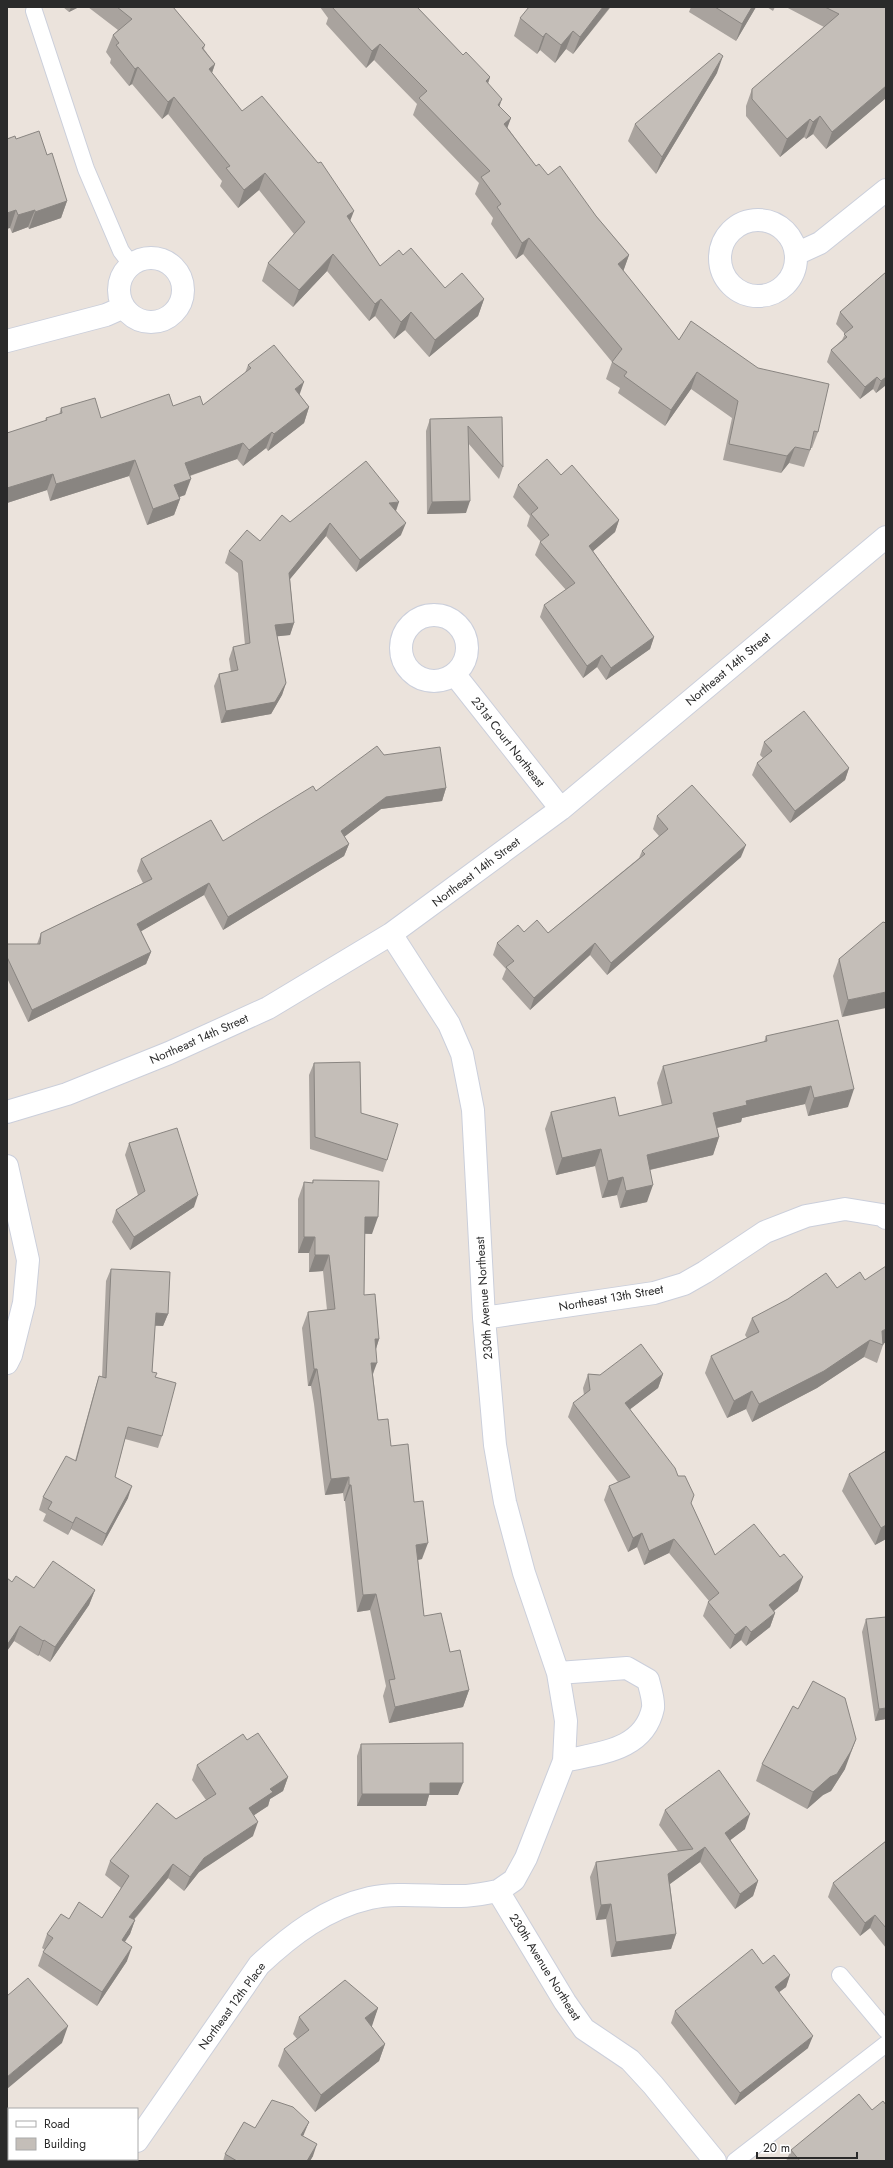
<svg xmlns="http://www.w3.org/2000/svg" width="893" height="2168" font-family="Jost,sans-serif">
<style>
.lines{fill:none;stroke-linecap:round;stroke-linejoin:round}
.lane-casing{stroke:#cbcfdb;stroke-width:18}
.street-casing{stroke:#cbcfdb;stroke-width:24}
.lane{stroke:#fff;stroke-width:16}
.street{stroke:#fff;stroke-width:22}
.wall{fill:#a9a39e}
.shaded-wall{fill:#898581}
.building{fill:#c4beb8;stroke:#898581}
.labels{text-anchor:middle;stroke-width:3;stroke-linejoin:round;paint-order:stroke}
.street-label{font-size:12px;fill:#2a2a2a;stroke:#fff}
</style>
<rect width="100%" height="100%" fill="#ebe3dc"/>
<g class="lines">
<defs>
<path id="lane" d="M34 11 86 169 121 251 131 264
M840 1975 886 2030
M735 2161 886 2044"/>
<path id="street" d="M720 258a38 38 0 1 1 76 0a38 38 0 1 1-76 0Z
M796 254 820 243 886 190
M119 290a32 32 0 1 1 64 0a32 32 0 1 1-64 0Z
M7 341 106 315 124 307
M401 648a33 33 0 1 1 66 0a33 33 0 1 1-66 0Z
M455 675 561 809
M391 934 449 1024 462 1054 473 1110 484 1318 495 1445 505 1502 524 1573 558 1673 566 1721 564 1761 526 1858 514 1880 498 1891 565 2002 584 2029 630 2060 653 2085 715 2161
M7 1112 67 1094 169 1053 268 1008 391 934 561 809 886 537
M7 1166 28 1260 24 1303 11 1355 7 1363
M484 1318 654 1293 684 1284 705 1272 765 1232 806 1216 845 1209 882 1215 886 1218
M558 1673 627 1668 648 1680C650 1688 654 1700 653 1708 644 1751 598 1753 564 1761
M137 2141 259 1965C291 1935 326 1908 370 1898 398 1892 432 1897 461 1896 473 1896 486 1893 498 1891
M119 2161 121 2159"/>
</defs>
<!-- lane casing -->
<use href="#lane" class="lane-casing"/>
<!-- street casing -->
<use href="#street" class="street-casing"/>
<!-- lane -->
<use href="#lane" class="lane"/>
<!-- street -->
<use href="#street" class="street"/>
</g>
<!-- wall -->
<path class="wall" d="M63 7H79L69 12Z
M88 7H173L205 45 204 49 215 64 212 73 242 111 350 221 380 266 403 255 445 288 484 299 478 316 429 357 405 330 394 339 375 316 369 321 327 271 293 307 262 281 268 263 294 234 259 190 238 208 220 186 222 181 168 114 162 119 132 84 129 86 110 63 111 59 106 52 113 35 118 30Z
M320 7H417L463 55 490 77 488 84 500 107 511 118 507 127 536 166 548 175 596 216 629 255 623 271 679 340 818 432 812 448H811L804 467 789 463 781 473 723 460 732 418 691 389 665 426 618 393 620 388 606 379 612 362 523 254 516 259 491 224 493 218 475 194 479 183 413 115 417 104 374 60 366 68 326 24 328 18Z
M691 7H756L736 41 689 12Z
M767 7H775L773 11Z
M786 7H886V98L826 149 813 134 806 139 804 137 780 157 746 116V106L752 89 824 27Z
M610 8 573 54 566 49 555 63 540 50 537 54 514 36 520 18Z
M717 73 656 174 628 141 635 124Z
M16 139 47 155 67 201 61 218 29 229 28 227 12 233 10 228Z
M886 272V385L876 393 873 389 860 399 827 362 831 350 842 340 845 334 836 324 840 312Z
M248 365 299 394 309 407 304 423 268 451 266 448 243 466 237 459 190 476 185 495 179 497 180 499 174 515 147 525 129 476 50 501 47 490 7 503V433L45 421 46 418 59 415 61 408 101 418 173 406 203 405 245 373Z
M502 417 503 467 499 479 468 443 466 513 427 514 426 431 430 419Z
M561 475 619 520 615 532 593 551 654 637 650 649 606 680 597 667 583 678 540 617 544 605 566 590 535 555 540 542H541L527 526 530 516 513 497 518 485Z
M396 511 401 535 356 572 326 536 290 579 294 623 290 635 277 636 286 683 282 695 271 714 221 723 214 686 219 674 231 672 229 659 233 647 245 645 238 573 225 563 229 551 260 541 290 522Z
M764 742 849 768 845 780 790 823 752 775 757 763 763 758 760 755Z
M384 755 446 788 442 801 381 809 344 837 349 844 344 856 223 930 204 895 141 931 151 952 146 964 28 1022 7 978V944H37L41 933 143 883 137 871 141 859 223 841Z
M657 816 741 857 607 975 590 955 530 1010 502 979 506 969 493 955 497 943 524 932 548 933 639 858 642 851 659 836 653 829Z
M886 923 842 1017 833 976 839 959Z
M766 1036 848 1107 808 1116 805 1104 742 1118 741 1122 717 1128 719 1137 713 1155 650 1170 647 1202 620 1208 617 1195 602 1198 595 1166 556 1175 545 1129 551 1112 619 1116 662 1106 657 1083 663 1066 764 1042Z
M314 1063 361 1113 387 1160 383 1172 310 1149 309 1075Z
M129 1143 194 1207 130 1250 112 1222 116 1210 138 1195 125 1155Z
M313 1180 372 1234H365L364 1295 379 1339 376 1349 373 1375 378 1420 391 1446 414 1502 422 1559 418 1560 424 1616 450 1652 469 1690 463 1707 389 1723 383 1696 386 1686 370 1610 357 1612 345 1501H344L343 1493 325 1495 314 1404 311 1386H308L302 1328 308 1312 327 1310 323 1271 309 1272V1253H298V1199L304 1182 312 1183Z
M111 1269 168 1314 163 1326H155L152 1372 155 1377 162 1436 158 1448 125 1439 115 1477 128 1498 102 1546 71 1529 68 1535 43 1521 46 1514 39 1510 43 1497 75 1461 95 1389 99 1376 102 1377 106 1281Z
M837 1288 883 1344V1345L877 1363 864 1357 817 1388 752 1422 746 1409 727 1418 705 1373 711 1356 747 1338 745 1335 752 1318Z
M588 1374 600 1375 663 1374 658 1388 630 1409 691 1503 715 1555 798 1591 774 1611 775 1613 770 1627 746 1646 741 1640 730 1649 703 1616 708 1602 709 1601 669 1553 644 1565 637 1547 628 1552 604 1500 609 1486 618 1482 568 1417 573 1403 584 1395 583 1388Z
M886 1448V1539L875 1545 842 1491 849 1474 885 1451Z
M7 1578 12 1582 34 1588 95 1590 89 1605 50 1662 39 1655 38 1656 14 1641 7 1651Z
M866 1619 886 1719 875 1721 862 1632Z
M247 1740 288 1777 283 1791 270 1799 268 1806 254 1815 253 1836 199 1872 184 1891 168 1878 134 1920H135L130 1934 125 1942 127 1961 97 2006 38 1966 43 1952 45 1950 42 1948 47 1934 69 1919 102 1918 121 1888 105 1875 110 1861 206 1800 192 1780 197 1765Z
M361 1744 458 1795H429L426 1806H357V1756Z
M762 1764 845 1769 831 1791 823 1795 807 1809 756 1781Z
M665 1810 745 1829 730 1840 758 1881 753 1896 735 1909 700 1862 670 1884 676 1934 671 1949 611 1957 606 1919 596 1920 590 1877 596 1862 678 1851 659 1825Z
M886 1841V1948L870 1928 860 1936 828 1897 833 1883Z
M763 1964 790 1975 786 1987 779 1992 808 2048 735 2105 671 2023 675 2011Z
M378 2008 371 2026 385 2044 379 2061 315 2112 278 2066 284 2049 297 2039 293 2034 299 2017Z
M255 2128 304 2134 303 2136 313 2156 310 2161H223L225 2154Z
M791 2150 886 2161H786Z"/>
<!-- shaded-wall -->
<path class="shaded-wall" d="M71 7H79L69 12Z
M603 7H610L573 54 580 37Z
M752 7H756L736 41 742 24Z
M573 31 566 49 555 63 561 45Z
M546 33 540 50 537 54 543 37Z
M380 44 374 60 366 68 372 51Z
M723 56 717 73 656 174 662 157Z
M215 64 209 81V69Z
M138 67 132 84 129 86 135 69Z
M490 77 484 94 486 81Z
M886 86V98L826 149 832 132Z
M174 97 168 114 162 119 168 102Z
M502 99 496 116 498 105Z
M820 116 813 134 806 139 813 122Z
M511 118 505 134 504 124Z
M810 119 804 137 780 157 787 139Z
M265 173 259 190 238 208 244 190Z
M67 201 61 218 29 229 35 212Z
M16 210 10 228 7 229V213Z
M35 210 28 227 12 233 18 215Z
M354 211 347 229V216Z
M529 238 523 254 516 259 522 243Z
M333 254 327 271 293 307 299 290Z
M629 255 623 272 618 264Z
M381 299 375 316 369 321 375 304Z
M484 299 478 316 429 357 435 340Z
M411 312 405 330 394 339 401 322Z
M697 372 691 389 665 426 671 410Z
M877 377 873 389 860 399 865 387Z
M886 377V385L876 393 881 381Z
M304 382 298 399 295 389Z
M309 407 304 423 268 451 274 434Z
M272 432 266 448 243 466 249 450Z
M243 443 237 459 180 479 185 463Z
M795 447 789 463 781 473 787 456Z
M135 460 129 476 50 501 56 484Z
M53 474 47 490 7 503V488Z
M191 479 185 495 168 501 174 485Z
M180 499 174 515 147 525 153 509Z
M470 501 466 513 427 514 432 502Z
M399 502 395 514 389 503Z
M619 520 615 532 585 558 589 546Z
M330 523 326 536 285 585 289 573Z
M406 523 401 535 356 572 360 560Z
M294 623 290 635 271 637 275 625Z
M654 637 650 649 606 680 611 668Z
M602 655 597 667 583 678 587 666Z
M286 683 282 695 271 714 221 723 226 711Z
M849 768 845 780 790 823 795 811Z
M446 788 442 801 381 809 336 843 341 831 386 797Z
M349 844 344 856 223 930 228 917Z
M746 845 741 857 607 975 611 963Z
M209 883 204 895 133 936 137 924Z
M595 943 590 955 530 1010 534 998Z
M151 952 146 964 28 1022 32 1010Z
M886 992V1008L842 1017 848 1000Z
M811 1086 805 1104 742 1118 741 1122 707 1130 713 1113 746 1101Z
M854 1089 848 1107 808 1116 814 1098Z
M719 1137 713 1155 640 1172 647 1155Z
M601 1149 595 1166 556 1175 562 1158Z
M623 1177 617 1195 602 1198 608 1181Z
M653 1185 647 1202 620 1208 626 1191Z
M198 1195 194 1207 130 1250 134 1237Z
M365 1217H378L372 1234 359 1233Z
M304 1237H315L309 1253H298Z
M315 1255H329L323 1271 309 1272Z
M156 1313 168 1314 163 1326 152 1325Z
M886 1329V1342L882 1345V1331Z
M375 1339H379L374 1355Z
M870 1340 864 1357 817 1388 752 1422 759 1404Z
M371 1363H377L371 1379Z
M314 1369H317L311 1386H308Z
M663 1374 658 1388 620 1417 625 1403Z
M752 1391 746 1409 727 1418 734 1401Z
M349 1477 343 1493 325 1495 331 1479Z
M349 1485H351L345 1501H344Z
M132 1486 128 1498 102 1546 106 1534Z
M76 1517 71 1529 68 1535 73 1523Z
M886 1525V1539L875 1545 881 1528Z
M642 1533 637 1547 628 1552 633 1538Z
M674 1539 669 1553 644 1565 649 1551Z
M428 1543 422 1559 410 1561 416 1545Z
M803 1577 798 1591 764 1619 769 1605Z
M95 1590 89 1605 50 1662 55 1647Z
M376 1594 370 1610 357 1612 363 1595Z
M775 1613 770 1627 746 1646 751 1632Z
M20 1626 14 1641 7 1651V1645Z
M746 1626 741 1640 730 1649 735 1635Z
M44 1640 39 1655 38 1656 43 1641Z
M469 1690 463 1707 389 1723 395 1707Z
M886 1708V1719L875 1721 879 1709Z
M856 1739 845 1769 831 1791 823 1795 807 1809 813 1792Z
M288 1777 283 1791 270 1799 268 1806 244 1822 249 1808 270 1789Z
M430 1783H463L458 1795H429L426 1806H357L362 1794Z
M750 1814 745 1829 720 1848 725 1833Z
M258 1822 253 1836 199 1872 184 1891 190 1877 204 1858Z
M705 1847 700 1862 663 1889 668 1874Z
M173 1864 168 1878 124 1931 129 1917Z
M758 1881 753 1896 735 1909 740 1894Z
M611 1904 606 1919 596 1920 601 1905Z
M875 1915 870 1928 860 1936 865 1923Z
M135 1920 130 1934 116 1954 122 1940Z
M676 1934 671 1949 611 1957 616 1942Z
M132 1947 127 1961 97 2006 102 1992Z
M790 1975 786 1987 770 1999 775 1987Z
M378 2008 372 2026 359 2035 365 2018Z
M68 2026 62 2043 7 2089V2077Z
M813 2036 808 2048 735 2105 740 2093Z
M385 2044 379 2061 315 2112 321 2095Z
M309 2122 304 2134 297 2147 301 2135Z
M317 2144 313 2156 310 2161H307Z"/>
<!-- building -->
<path class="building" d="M117 7H173L205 45 202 48 215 64 209 69 242 111 262 96 318 163 321 162 354 211 347 216 380 266 399 250 403 255 411 248 445 288 462 273 484 299 435 340 411 312 401 322 381 299 375 304 333 254 299 290 268 263 305 222 265 173 244 190 226 168 230 166 174 97 168 102 138 67 135 69 116 45 119 43 113 35 132 19Z
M332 7H417L463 55 466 52 490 77 486 81 502 99 498 105 511 118 504 124 536 166 539 164 548 175 560 166 596 216 629 255 618 264 679 340 691 321 758 368 829 384 818 432 814 431 810 450 795 447 787 456 729 444 738 401 697 372 671 410 624 376 627 372 612 362 622 349 529 238 522 243 497 207 501 204 481 177 490 171 419 98 427 91 380 44 372 51Z
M529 7H603L580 37 573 31 561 45 546 33 543 37 520 18Z
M715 7H752L742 24Z
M825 7H886V86L832 132 820 116 813 122 810 119 787 139 752 99V89L839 14Z
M719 53 723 56 662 157 635 124Z
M39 131 47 155 52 153 67 201 35 212V210L18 215 16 210 7 213V139L15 136 16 139Z
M886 272V377L881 381 877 377 865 387 831 350 847 337 844 334 853 327 840 312Z
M274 345 304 382 295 389 309 407 274 434 272 432 249 450 243 443 185 463 191 479 174 485 180 499 153 509 135 460 56 484 53 474 7 488V433L47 420 46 418 62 413 61 408 95 398 101 418 169 394 173 406 200 396 203 405 251 368 248 365Z
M502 417 503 467 468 426 470 501 432 502 430 419Z
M547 459 561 475 572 465 619 520 589 546 654 637 611 668 602 655 587 666 544 605 575 583 540 542 549 535 531 514 538 508 518 485Z
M366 461 399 502 389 503 406 523 360 560 330 523 289 573 294 623 275 625 286 683 275 702 226 711 219 674 238 670 233 647 250 643 242 561 229 551 247 530 260 541 282 515 290 522Z
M804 711 849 768 795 811 757 763 772 751 764 742Z
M377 746 384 755 440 747 446 788 386 797 341 831 349 844 228 917 209 883 137 924 151 952 32 1010 7 957V944H40L41 933 152 879 141 859 211 820 223 841 313 786 316 791Z
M692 785 746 845 611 963 595 943 534 998 506 967 514 961 497 943 518 925 524 932 537 920 548 933 645 854 642 851 668 829 657 816Z
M883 922 886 923V992L848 1000 839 959Z
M838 1020 854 1089 814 1098 811 1086 746 1101 747 1105 713 1113 719 1137 647 1155 653 1185 626 1191 623 1177 608 1181 601 1149 562 1158 551 1112 615 1097 619 1116 672 1103 663 1066 767 1041 766 1036Z
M360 1062 361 1113 398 1124 387 1160 315 1137 314 1063Z
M177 1128 198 1195 134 1237 116 1210 145 1191 129 1143Z
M313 1180 379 1181 378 1217H365L364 1295 375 1294 379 1339H375L377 1363H371L378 1420 388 1419 391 1446 408 1444 414 1502 423 1501 428 1543 416 1545 424 1616 441 1613 450 1652 460 1650 469 1690 395 1707 389 1680 395 1679 376 1594 363 1595 351 1485H349V1477L331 1479 320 1388 317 1369H314L308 1312 335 1309 329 1255H315V1237H304V1182L313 1183Z
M886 1266V1329L882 1331 883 1345 870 1340 824 1371 759 1404 752 1391 734 1401 711 1356 759 1332 752 1318 788 1299 826 1273 837 1288 860 1272 865 1280Z
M111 1269 170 1272 168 1314 156 1313 152 1372 157 1373 155 1377 176 1383 162 1436 128 1427 115 1477 132 1486 106 1534 76 1517 73 1523 48 1509 52 1502 43 1497 66 1456 76 1461 99 1376 106 1378Z
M641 1344 663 1374 625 1403 675 1468 678 1476H685L694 1495 691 1503 715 1555 754 1524 780 1557 784 1554 803 1577 769 1605 775 1613 751 1632 746 1626 735 1635 708 1602 719 1593 674 1539 649 1551 642 1533 633 1538 609 1486 630 1477 573 1403 590 1390 588 1374 600 1375Z
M886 1451V1525L881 1528 849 1474Z
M53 1561 95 1590 55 1647 44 1640 43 1641 20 1626 7 1645V1578L12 1582 16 1576 34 1588Z
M886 1617V1708L879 1709 866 1619Z
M813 1681 845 1698 856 1739 851 1751 837 1774 830 1777 813 1792 762 1764 793 1706 798 1709Z
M258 1733 288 1777 270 1789 273 1792 249 1808 258 1822 204 1858 190 1877 173 1864 129 1917 135 1920 122 1940 132 1947 102 1992 43 1952 53 1938 47 1934 61 1914 69 1919 79 1902 102 1918 129 1876 110 1861 157 1803 176 1819 216 1794 197 1765 243 1734 247 1740Z
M463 1743V1783H430V1794H362L361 1744Z
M719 1770 750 1814 725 1833 758 1881 740 1894 705 1847 668 1874 676 1934 616 1942 611 1904 601 1905 596 1862 693 1849 665 1810Z
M886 1841V1928L875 1915 865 1923 833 1883Z
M752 1949 763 1964 774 1955 790 1975 775 1987 813 2036 740 2093 675 2011Z
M28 1978 68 2026 7 2077V1996Z
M345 1980 378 2008 365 2018 385 2044 321 2095 284 2049 309 2030 299 2017Z
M859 2094 872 2110 883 2101 886 2105V2161H800L791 2150Z
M272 2100 293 2107 309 2122 301 2135 317 2144 307 2161H237L225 2154 244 2122 255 2128Z"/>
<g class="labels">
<!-- street labels -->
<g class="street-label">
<text transform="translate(728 669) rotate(-40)" y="4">Northeast 14th Street</text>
<text transform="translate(508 742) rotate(52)" y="4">231st Court Northeast</text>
<text transform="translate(476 872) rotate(-37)" y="4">Northeast 14th Street</text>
<text transform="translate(199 1039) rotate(-24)" y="4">Northeast 14th Street</text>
<text transform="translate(484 1298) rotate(-94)" y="4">230th Avenue Northeast</text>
<text transform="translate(611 1298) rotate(-10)" y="4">Northeast 13th Street</text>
<text transform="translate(545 1967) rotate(58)" y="4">230th Avenue Northeast</text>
<text transform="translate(232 2006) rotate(-54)" y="4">Northeast 12th Place</text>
</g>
</g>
<!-- border -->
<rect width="893" height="2168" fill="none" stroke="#2a2a2a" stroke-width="16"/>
<!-- legend -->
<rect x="8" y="2108" width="130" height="52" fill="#ffffff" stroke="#aaaaaa"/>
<rect x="16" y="2121" width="20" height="6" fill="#ffffff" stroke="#aaaaaa"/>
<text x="44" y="2128" font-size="12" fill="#2a2a2a">Road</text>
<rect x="16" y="2138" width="20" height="12" fill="#c4beb8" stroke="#aaaaaa"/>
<text x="44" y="2148" font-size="12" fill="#2a2a2a">Building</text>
<!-- scale -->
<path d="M757 2152v6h100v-6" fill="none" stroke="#2a2a2a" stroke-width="2"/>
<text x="763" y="2152" font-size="12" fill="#2a2a2a" stroke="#ffffff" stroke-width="3" paint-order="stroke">20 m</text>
</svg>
